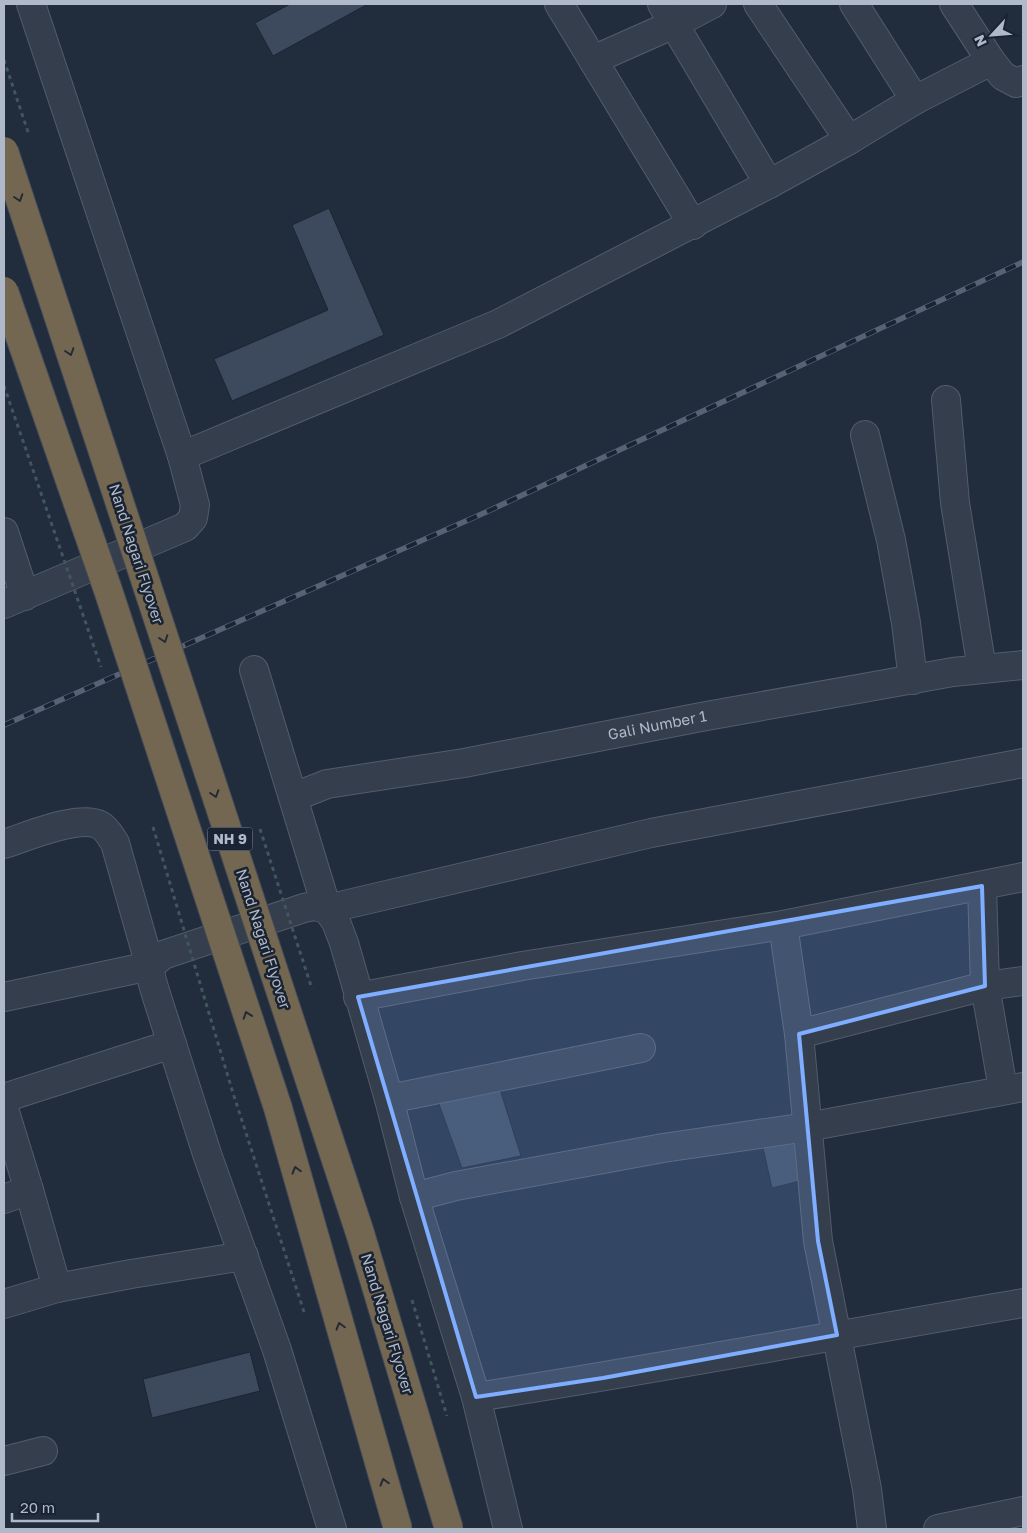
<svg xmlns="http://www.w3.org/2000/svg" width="1027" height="1533" font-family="'Golos Text',sans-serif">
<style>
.building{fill:#3d4a5d;stroke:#1c2534}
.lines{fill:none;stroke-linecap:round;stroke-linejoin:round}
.minor-casing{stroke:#535c6b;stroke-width:30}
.minor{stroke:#353e4d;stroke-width:28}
.rail-casing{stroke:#576275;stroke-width:5.5}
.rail{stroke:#1a2332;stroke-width:4;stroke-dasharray:11;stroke-linecap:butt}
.highway-bridge-casing{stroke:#404958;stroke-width:30;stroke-linecap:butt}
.path-bridge{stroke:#41575b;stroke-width:3;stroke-dasharray:4 4;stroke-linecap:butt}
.highway-bridge{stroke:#746751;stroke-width:28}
.oneway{stroke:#232a35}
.marked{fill:#7fadff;fill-opacity:0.2;stroke:#7fadff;stroke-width:4;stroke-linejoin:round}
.labels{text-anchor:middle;stroke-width:5;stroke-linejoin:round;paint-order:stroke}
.shield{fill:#1a2332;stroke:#838c9c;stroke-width:1}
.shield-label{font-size:14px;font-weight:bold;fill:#b0b9c9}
.street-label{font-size:15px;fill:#b0b9c9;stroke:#1a2332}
</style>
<rect width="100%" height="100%" fill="#212c3d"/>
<!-- building -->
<path class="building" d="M290 4H368L273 56 255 23Z
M329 208 384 335 232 401 214 359 328 310 292 225Z
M498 1083 521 1156 462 1168 436 1096Z
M795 1140 804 1180 772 1188 763 1148Z
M250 1352 260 1391 152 1418 143 1379Z"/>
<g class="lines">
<defs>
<g id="minor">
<path d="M559 4 693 225"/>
<path d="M662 4 769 184"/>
<path d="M758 4 849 140"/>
<path d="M854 4 915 100"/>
<path d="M593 60 674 24 712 4"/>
<path d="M991 61 1003 76 1016 83 1023 80"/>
<path d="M946 400 955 503 982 669"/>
<path d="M865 435 891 540 906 623 913 680"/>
<path d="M182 456 498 324 769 184 849 140 915 100 991 61 954 4"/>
<path d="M4 532 25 596"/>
<path d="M4 604 185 527 193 518 195 505 182 456 31 4"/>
<path d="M254 670 327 909 336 922 344 943 389 1099 414 1197 476 1397 508 1529"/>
<path id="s1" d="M294 797 327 784 464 763 701 717 953 672 1023 665"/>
<path d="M4 844C26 837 79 814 100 825 107 829 111 837 115 843L150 966 151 977 155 991 208 1157 277 1350 332 1529"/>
<path d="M982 886 985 986 1003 1089"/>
<path d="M783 925 799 1034 818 1241 867 1489 872 1529"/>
<path d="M4 997 150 966 163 955 304 908 314 906 327 909 651 833 1023 763"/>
<path d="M358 997 522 966 783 925 1023 877"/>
<path d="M799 1034 985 986 1023 981"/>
<path d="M4 1098 172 1044"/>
<path d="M389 1099 641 1048"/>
<path d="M4 1109 29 1190 57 1288"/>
<path d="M414 1197 456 1186 663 1148 807 1127 1023 1087"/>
<path d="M4 1199 29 1190"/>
<path d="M4 1304 57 1288 131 1274 244 1256"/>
<path d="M476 1397C659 1369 841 1334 1023 1303"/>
<path d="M4 1461 43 1451"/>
<path d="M938 1529 1023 1511"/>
</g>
</defs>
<!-- minor casing -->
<use href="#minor" class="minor-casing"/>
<!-- minor -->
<use href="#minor" class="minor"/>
<defs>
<path id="rail" d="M4 725 484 513 1023 262"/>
</defs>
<!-- rail casing -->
<use href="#rail" class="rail-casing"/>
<!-- rail -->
<use href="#rail" class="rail"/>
<defs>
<path id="highway-bridge" d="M4 151 360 1233 449 1529
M4 291 108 590 278 1108 398 1529"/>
</defs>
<!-- highway-bridge casing -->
<use href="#highway-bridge" class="highway-bridge-casing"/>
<!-- path-bridge -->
<path class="path-bridge" d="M4 60 29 135
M4 386 101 667
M153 827 233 1093 305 1315
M260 829 312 989
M412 1300 447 1416"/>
<!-- highway-bridge -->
<use href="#highway-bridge" class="highway-bridge"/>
</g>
<!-- one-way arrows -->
<defs><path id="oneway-chevron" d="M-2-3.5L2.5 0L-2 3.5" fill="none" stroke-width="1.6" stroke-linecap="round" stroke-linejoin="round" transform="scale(1.25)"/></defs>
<g class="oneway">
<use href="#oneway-chevron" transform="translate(19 198) rotate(72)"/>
<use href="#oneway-chevron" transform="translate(70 352) rotate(72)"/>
<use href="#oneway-chevron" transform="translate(164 639) rotate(72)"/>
<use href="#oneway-chevron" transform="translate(215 794) rotate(72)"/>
<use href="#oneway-chevron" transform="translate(247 1015) rotate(-109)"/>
<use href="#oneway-chevron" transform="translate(296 1170) rotate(-106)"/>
<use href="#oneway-chevron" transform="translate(340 1326) rotate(-106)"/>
<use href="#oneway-chevron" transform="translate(384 1482) rotate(-106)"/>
</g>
<!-- marked area -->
<path class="marked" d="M982 886 985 986 799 1034 818 1241 837 1335 603 1378 476 1397 358 997Z"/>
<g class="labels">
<!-- shield labels -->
<rect class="shield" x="207.5" y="827.5" width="45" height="23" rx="4"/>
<g class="shield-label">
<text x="230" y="844">NH 9</text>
</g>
<!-- street labels -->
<g class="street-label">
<text transform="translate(136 554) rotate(72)" y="5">Nand Nagari Flyover</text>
<text dy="5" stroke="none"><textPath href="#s1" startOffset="371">Gali Number 1</textPath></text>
<text transform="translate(263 939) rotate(72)" y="5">Nand Nagari Flyover</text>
<text transform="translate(387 1324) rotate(73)" y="5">Nand Nagari Flyover</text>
</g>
</g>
<!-- border -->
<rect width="1027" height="1533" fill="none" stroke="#b0b9c9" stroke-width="10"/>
<!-- north arrow -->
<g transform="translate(992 35) rotate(244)" stroke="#1a2332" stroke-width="4" paint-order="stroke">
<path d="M0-4L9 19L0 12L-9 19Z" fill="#b0b9c9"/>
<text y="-8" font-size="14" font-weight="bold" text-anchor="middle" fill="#b0b9c9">N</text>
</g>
<!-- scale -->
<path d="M12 1513v8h86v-8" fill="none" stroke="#b0b9c9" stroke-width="2.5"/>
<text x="20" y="1513" font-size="15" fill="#b0b9c9" stroke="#1a2332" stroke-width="4" paint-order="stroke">20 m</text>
</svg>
